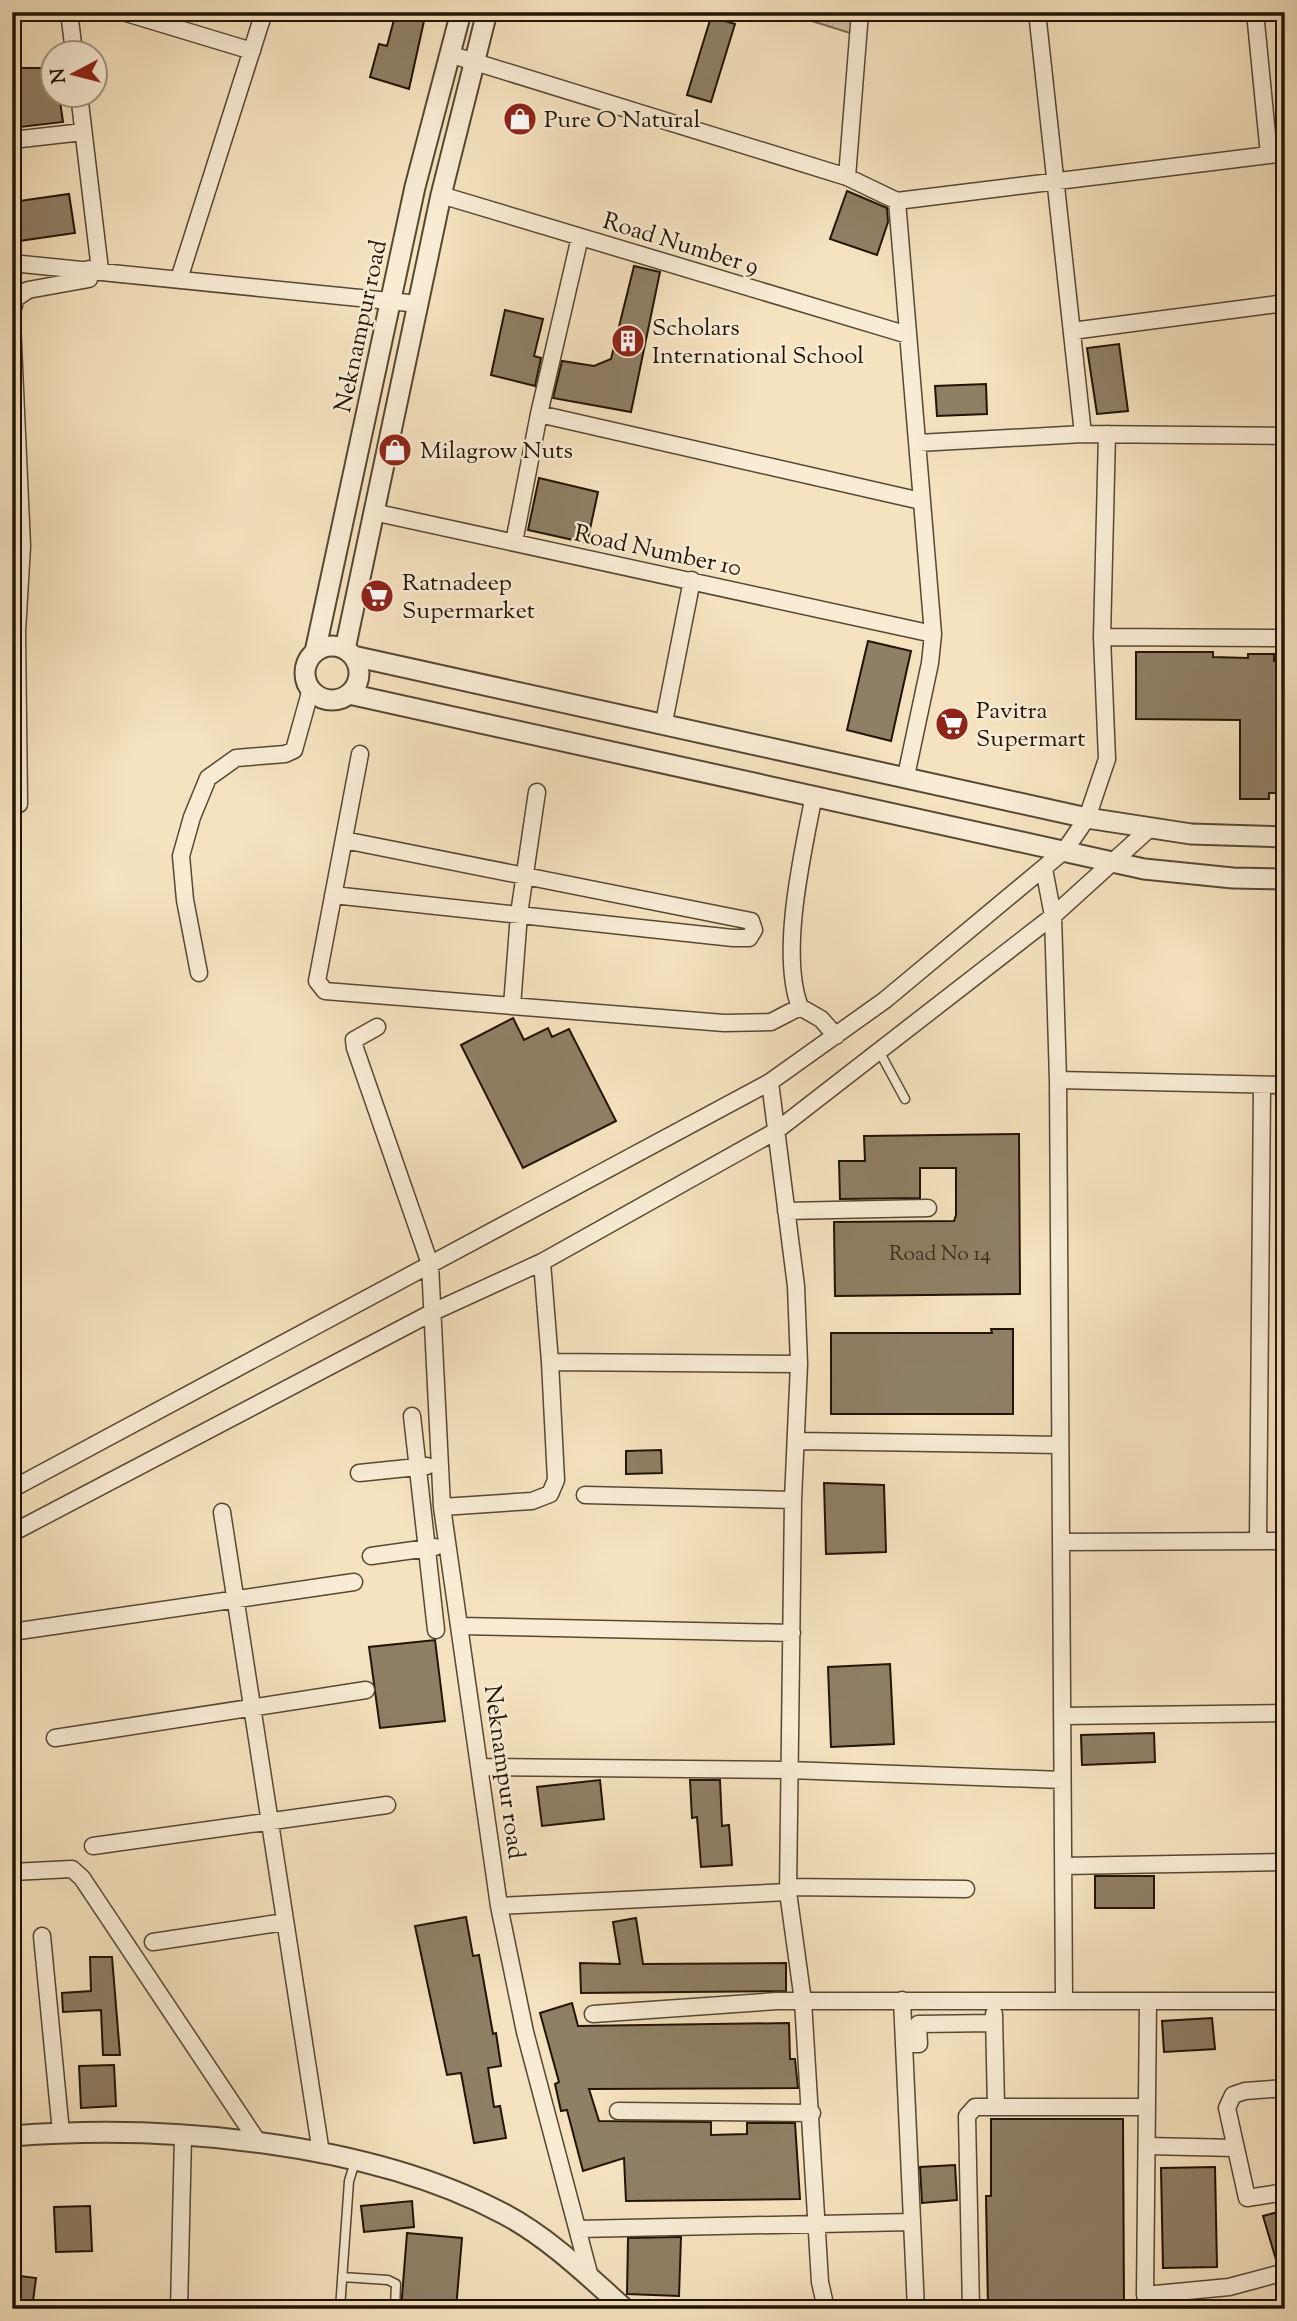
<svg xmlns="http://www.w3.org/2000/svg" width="1297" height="2321" font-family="'Sorts Mill Goudy',serif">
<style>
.park{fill:url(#park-tufts);stroke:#796a52;stroke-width:2}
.building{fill:#8f7f65;stroke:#211405;stroke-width:2}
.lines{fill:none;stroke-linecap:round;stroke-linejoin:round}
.service-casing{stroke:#564833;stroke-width:11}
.minor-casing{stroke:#564833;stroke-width:19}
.tertiary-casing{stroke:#564833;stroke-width:23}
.service{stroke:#f8ecd5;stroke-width:8}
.minor{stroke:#f8ecd5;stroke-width:16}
.tertiary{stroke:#f8ecd5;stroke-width:19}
.labels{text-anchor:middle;stroke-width:5;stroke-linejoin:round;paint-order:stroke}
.number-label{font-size:21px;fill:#3c2f1d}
.poi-label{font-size:24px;fill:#211405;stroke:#f8ecd5;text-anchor:start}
.street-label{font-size:24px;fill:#211405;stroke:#f8ecd5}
</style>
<defs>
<pattern id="park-tufts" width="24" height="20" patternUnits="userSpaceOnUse" patternTransform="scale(1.75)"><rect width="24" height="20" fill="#d1bf9f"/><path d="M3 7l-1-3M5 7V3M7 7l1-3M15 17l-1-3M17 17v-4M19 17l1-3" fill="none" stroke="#b3a387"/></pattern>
</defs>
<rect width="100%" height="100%" fill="#f5e2be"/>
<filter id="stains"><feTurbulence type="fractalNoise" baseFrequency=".00286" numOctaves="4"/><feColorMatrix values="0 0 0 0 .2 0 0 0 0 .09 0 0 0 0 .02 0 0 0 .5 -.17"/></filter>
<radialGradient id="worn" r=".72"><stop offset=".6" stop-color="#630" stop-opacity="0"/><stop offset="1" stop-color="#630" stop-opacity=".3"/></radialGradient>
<!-- park -->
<path class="park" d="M783 12H854L853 34Z"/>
<!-- building -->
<path class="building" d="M396 12H426L409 89 370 77 379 44 387 46Z
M711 17 735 24 711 102 687 95Z
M12 68H52V94H59L63 122 12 128Z
M847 191 887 208 888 222 877 255 830 239Z
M69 194 75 233 12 242V202Z
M634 266 660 272 631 412 553 398 562 361 594 366 611 359Z
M505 310 543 319 534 356 541 358 535 386 491 375Z
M1119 344 1128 411 1097 414 1087 348Z
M986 384 987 414 937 416 935 386Z
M539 478 598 492 587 543 528 530Z
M868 641 911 651 891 741 847 730Z
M1136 652H1213V657L1248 658V654H1274V661H1285V793H1269V799H1240V720L1136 719Z
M513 1018 524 1040 548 1028 552 1037 569 1029 616 1121 523 1168 461 1045Z
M1019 1134 1020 1294 835 1296 834 1222 954 1221 956 1215V1168H920V1198L840 1199 839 1161H865L864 1136Z
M991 1329H1013V1414H831V1333H992Z
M661 1450 662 1473 626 1474V1451Z
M824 1483 884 1485 886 1552 826 1554Z
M435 1640 445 1721 380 1728 369 1647Z
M890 1664 894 1744 831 1747 828 1667Z
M1154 1733 1155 1762 1082 1765 1081 1735Z
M600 1780 604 1819 542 1826 537 1787Z
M690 1780H720L722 1826 729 1825 732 1865 701 1867 697 1817 692 1818Z
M1095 1876H1154V1908H1095Z
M466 1917 473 1956 479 1955 493 2034 496 2033 501 2066 488 2068 494 2107 500 2106 506 2138 474 2143 461 2073 447 2075 415 1926Z
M636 1918 643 1964 786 1963V1991L581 1993 580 1963 620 1964 613 1922Z
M90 1957H112L120 2055H103L101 2010 63 2012 62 1993 91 1991Z
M572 2003 578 2026 789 2023 790 2059H795L798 2088 589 2089 599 2121 711 2122V2135L747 2134V2123H795L800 2199 626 2201 624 2158 583 2171 567 2110 561 2111 555 2084 559 2082 540 2013Z
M1212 2018 1215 2049 1164 2052 1162 2021Z
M114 2065 116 2106 81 2108 79 2066Z
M991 2119H1123L1124 2309H988L986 2196H991Z
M955 2165 957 2200 922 2203 920 2167Z
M1215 2167 1217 2267 1163 2268 1161 2168Z
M412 2201 414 2227 364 2232 361 2206Z
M90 2206 92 2251 56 2252 54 2207Z
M1285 2210V2262L1277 2263 1263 2216Z
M407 2233 462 2238 456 2309H401Z
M678 2237H681L679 2296 627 2294 628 2238Z
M12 2275 36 2278 32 2309H12Z"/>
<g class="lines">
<defs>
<path id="service" d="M879 1051 905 1099
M342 2277 388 2280 396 2284 395 2307
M340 2309 349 2181 355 2162"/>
<path id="minor" d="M69 12 74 52
M123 12 252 51
M1037 12 1083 434 1285 436
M1255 12 1269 155
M449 54 847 177 897 201 933 634 930 663 906 776
M79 94 100 270
M12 140 83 132
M847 177 860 12
M441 195 908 335
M897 201 1285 153
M12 263 419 304
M179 279 264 12
M12 312 16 298 28 290 89 279V269
M12 322 22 546 17 632 19 804
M1072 331 1285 303
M539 414 921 501
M918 443 1083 434
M373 512 933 634
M514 542 539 414 580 237
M1102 637 1285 638
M664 722 692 580
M360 754 317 981 325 991 724 1023 771 1022 800 1007 821 1019 836 1036
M1044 869 1053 916 1058 1080 1064 2001
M333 895 733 938H749L754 930 751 921 344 840
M199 973 185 900 181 856 192 817 208 778 236 758 285 754 294 750 311 689
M512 1006 519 914 537 792
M800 1007C779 953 803 852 814 795
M377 1027 354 1040 355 1048 430 1264 442 1507 499 1906 525 2032 590 2277
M1058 1080 1285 1085
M770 1082 796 1286 799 1364 793 1500 788 1892 803 2001 820 2282 826 2309
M786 1211 928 1208
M542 1262 550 1362 799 1364
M412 1416 436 1630
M797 1441 1060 1445
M359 1473 427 1466
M12 1489 770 1082 885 1000 1065 850 1087 818 1107 759 1102 637 1107 434
M585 1495 793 1500
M442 1507 532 1501 550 1494 556 1480 550 1362
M222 1512 321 2153
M12 1533 433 1312 542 1262 776 1131 1053 916 1149 829
M1258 1541 1262 1085
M1062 1542 1285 1541
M371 1556 435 1547
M460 1626 792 1633
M12 1632 354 1582
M1062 1716 1285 1713
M55 1738 366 1690
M479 1767 789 1770 1062 1780
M93 1846 387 1805
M1063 1866 1285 1862
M12 1872 72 1869 82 1878 258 2142
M788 1887 966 1889
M499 1906 788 1892
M42 1936 61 2132
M153 1942 285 1922
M902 2000 916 2309
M1148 2002 1145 2295 1229 2287 1285 2272
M593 2014 777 2001H1285
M994 2014 996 2107
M904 2044H919L918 2024 994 2023
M1285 2088 1245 2091 1233 2095 1227 2108 1247 2198 1285 2192
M618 2111 812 2113
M1147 2146 1236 2148
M578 2229 912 2222
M179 2309 183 2136
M971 2309 967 2116 975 2107H1147"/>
<path id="tertiary" d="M305 673a27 27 0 1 1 54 0a27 27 0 1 1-54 0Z
M345 649 441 195 487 12
M315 652 415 187 461 12
M353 656 1087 818 1191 834 1285 837
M349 694 1144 869 1233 878 1285 879
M12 2136C165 2124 367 2141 504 2214 549 2238 587 2275 625 2309"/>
</defs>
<!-- service casing -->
<use href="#service" class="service-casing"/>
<!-- minor casing -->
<use href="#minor" class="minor-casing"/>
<!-- tertiary casing -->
<use href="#tertiary" class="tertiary-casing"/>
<!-- service -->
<use href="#service" class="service"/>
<!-- minor -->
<use href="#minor" class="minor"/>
<!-- tertiary -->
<use href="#tertiary" class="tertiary"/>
</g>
<!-- icons -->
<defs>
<symbol id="shop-disc" viewBox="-11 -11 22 22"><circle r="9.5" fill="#8f2418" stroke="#f8ecd5"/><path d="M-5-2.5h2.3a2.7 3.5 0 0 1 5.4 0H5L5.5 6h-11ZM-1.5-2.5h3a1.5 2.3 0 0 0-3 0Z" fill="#fff"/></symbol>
<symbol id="building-disc" viewBox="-11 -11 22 22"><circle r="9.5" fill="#8f2418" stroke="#f8ecd5"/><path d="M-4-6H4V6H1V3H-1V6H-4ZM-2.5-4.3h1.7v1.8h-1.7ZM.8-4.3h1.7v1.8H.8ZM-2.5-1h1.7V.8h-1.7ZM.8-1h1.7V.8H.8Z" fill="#fff"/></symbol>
<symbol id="supermarket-disc" viewBox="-11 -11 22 22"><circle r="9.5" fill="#8f2418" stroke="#f8ecd5"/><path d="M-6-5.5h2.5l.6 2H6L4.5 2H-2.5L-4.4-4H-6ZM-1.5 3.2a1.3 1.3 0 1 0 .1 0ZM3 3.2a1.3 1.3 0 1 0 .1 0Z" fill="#fff"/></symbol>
</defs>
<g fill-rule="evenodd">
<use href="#shop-disc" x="501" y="100" width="38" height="38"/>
<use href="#building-disc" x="609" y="322" width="38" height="38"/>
<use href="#shop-disc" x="376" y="431" width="38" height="38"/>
<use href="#supermarket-disc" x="358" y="577" width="38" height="38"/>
<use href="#supermarket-disc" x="933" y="705" width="38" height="38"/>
</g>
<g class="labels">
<!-- number labels -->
<g class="number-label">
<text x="940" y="1260">Road No 14</text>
</g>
<!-- poi labels -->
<g class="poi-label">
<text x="544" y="127">Pure O Natural</text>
<text x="652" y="335">Scholars<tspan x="652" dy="28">International School</tspan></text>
<text x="420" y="458">Milagrow Nuts</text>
<text x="402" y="590">Ratnadeep<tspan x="402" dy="28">Supermarket</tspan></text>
<text x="976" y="718">Pavitra<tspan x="976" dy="28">Supermart</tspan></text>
</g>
<!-- street labels -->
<g class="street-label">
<text transform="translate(681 243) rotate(17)" y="8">Road Number 9</text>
<text transform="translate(360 326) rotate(-78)" y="8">Neknampur road</text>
<text transform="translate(658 550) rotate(12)" y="8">Road Number 10</text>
<text transform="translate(505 1772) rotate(82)" y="8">Neknampur road</text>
</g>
</g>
<!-- margin -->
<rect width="1297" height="2321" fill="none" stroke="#f5e2be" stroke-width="42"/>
<rect x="14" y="14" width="1269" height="2293" fill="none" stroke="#211405" stroke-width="3.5"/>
<rect x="21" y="21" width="1255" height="2279" fill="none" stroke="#211405" stroke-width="2"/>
<!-- north arrow -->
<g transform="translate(74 74) rotate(263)"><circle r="33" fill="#f8ecd5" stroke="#a29682" stroke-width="2"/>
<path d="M0-5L12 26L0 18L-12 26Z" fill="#8f2418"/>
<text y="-10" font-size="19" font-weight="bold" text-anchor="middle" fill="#211405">N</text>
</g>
<rect width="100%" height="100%" filter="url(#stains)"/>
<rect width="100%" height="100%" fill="url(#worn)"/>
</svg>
